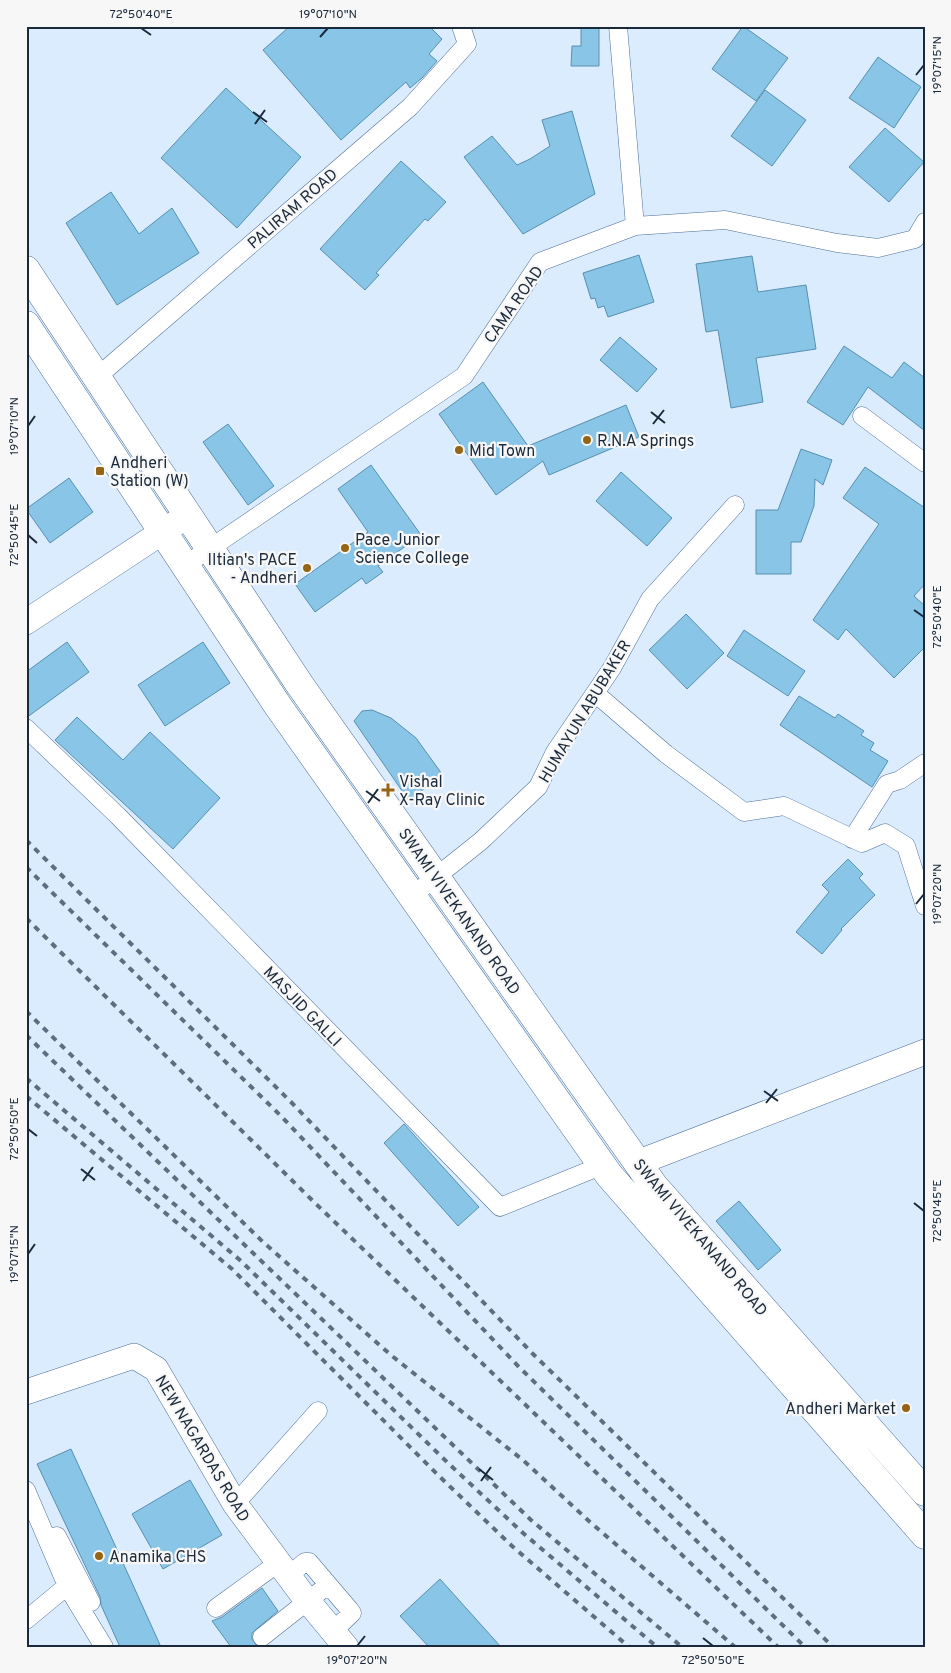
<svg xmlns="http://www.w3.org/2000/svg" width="951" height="1673" font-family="Overpass,sans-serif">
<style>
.building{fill:#89c5e6;stroke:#5690af}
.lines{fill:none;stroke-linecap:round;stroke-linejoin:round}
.street-casing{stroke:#4c6f98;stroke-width:19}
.secondary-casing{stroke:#4c6f98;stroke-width:26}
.primary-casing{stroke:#4c6f98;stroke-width:29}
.street{stroke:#fff;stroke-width:18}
.secondary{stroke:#fff;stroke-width:25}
.primary{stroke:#fff;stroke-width:28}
.rail{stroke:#5e6d7f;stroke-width:4;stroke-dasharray:6 6;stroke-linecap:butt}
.ticks{fill:none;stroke:#1b2a3b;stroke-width:2}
.poi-dot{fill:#956415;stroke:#f7f7f7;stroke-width:2}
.labels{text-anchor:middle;stroke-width:4.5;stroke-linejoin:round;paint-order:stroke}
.street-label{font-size:16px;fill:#1b2a3b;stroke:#f7f7f7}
.poi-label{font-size:16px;fill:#1b2a3b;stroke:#f7f7f7;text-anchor:start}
.neatline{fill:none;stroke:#1b2a3b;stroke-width:2}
.ticks-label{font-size:12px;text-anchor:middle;fill:#1b2a3b}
</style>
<rect width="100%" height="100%" fill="#dcecff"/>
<!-- building -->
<path class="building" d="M290 26H429L442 39 429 54 437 61 422 78 410 88 406 82 341 140 263 50Z
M581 26H599V66H571L572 46H581Z
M743 26 788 58 756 101 712 69Z
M878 57 921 87 894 128 849 98Z
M226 88 301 157 237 228 161 158Z
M765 90 806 120 772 166 731 136Z
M572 111 595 194 523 234 464 157 492 136 517 165 530 159 550 146 542 120Z
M885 128 924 162 889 202 849 167Z
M401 161 446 202 428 221 425 219 376 273 379 275 365 290 320 249Z
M111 192 139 234 172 208 199 253 117 305 66 223Z
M639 255 654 302 608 317 604 306 598 308 595 298 591 299 583 273Z
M752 256 758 292 806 285 816 349 756 358 763 402 731 408 718 330 706 332 696 264Z
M620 337 657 369 637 392 600 360Z
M844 346 892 378 904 362 925 378V431L868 387 843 425 807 402Z
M483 382 528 446 626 405 639 437 549 475 543 461 496 495 439 414Z
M228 424 274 486 248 505 203 442Z
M801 449 832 460 823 485 815 479 814 506 801 542H791V574H756V510H778Z
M371 465 421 535 378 566 383 572 366 584 362 578 315 612 295 584 368 532 338 489Z
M865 467 925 508V584L914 596 925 606V647L894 678 846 629 838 640 813 620 879 524 843 498Z
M621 472 672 518 647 546 596 501Z
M69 478 93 512 50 543 26 509Z
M686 614 724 653 687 689 649 650Z
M744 630 805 671 788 696 727 656Z
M67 642 89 672 26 718V672Z
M203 642 230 683 165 726 138 685Z
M799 696 835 718 838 714 864 731 861 735 874 743 870 750 888 761 872 787 780 725Z
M372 710 391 718 416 738 442 774 409 801 354 721 362 711Z
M77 717 123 760 150 732 220 798 173 849 55 740Z
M848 859 863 874 859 878 875 895 841 929 842 930 822 954 796 932 829 892 822 885Z
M404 1124 479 1207 458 1226 384 1143Z
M739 1201 781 1250 758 1270 716 1221Z
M71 1449 109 1532 161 1647H120L101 1605 100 1597 37 1464Z
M190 1480 222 1535 163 1569 132 1514Z
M440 1579 501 1647H429L400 1616Z
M262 1588 278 1611 252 1633V1639L258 1647H231L212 1621 222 1617Z"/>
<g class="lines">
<defs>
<path id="street" d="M618 26 635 226
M97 377 410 107 467 44 461 26
M862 416 925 463
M184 566 464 376 540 262 635 226 725 220 837 243 878 248 915 239 925 222
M595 693 666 754 744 812 784 806 862 843 885 833 906 846 925 906
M26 728 118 816 500 1207 603 1165
M852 839 887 784 900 780 925 763
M412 896 481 841 538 787 555 752 612 668 650 599 735 505
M26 1490 67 1586 104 1647
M235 1504 318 1411
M57 1536 91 1602
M288 1576 305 1562H309L349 1609 352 1613 332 1632
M216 1608 278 1563
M26 1620 67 1586
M262 1637 328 1585"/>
<path id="secondary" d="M26 622 188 515
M637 1163 925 1052
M26 1392 134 1356 156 1369 235 1504 302 1594 346 1647"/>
<path id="primary" d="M26 270 300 685 654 1186 925 1492
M26 325 278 706 609 1175 925 1535"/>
</defs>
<!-- street casing -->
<use href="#street" class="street-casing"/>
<!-- secondary casing -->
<use href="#secondary" class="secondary-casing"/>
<!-- primary casing -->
<use href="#primary" class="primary-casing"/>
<!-- street -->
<use href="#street" class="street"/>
<!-- secondary -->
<use href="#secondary" class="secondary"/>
<!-- primary -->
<use href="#primary" class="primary"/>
<!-- rail -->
<path class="rail" d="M26 840 291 1102 532 1353 833 1647
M26 867 280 1115 519 1367 805 1647
M26 918 315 1203 778 1647
M26 1011 263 1242 392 1356 524 1461 590 1522 735 1647
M26 1035 531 1520 682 1647
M26 1078 241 1261 448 1463 523 1533 657 1647
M26 1096 232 1269 438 1475 512 1546 629 1647"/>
</g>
<!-- ticks -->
<path class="ticks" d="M141 28 151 35M320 37 328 28M916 75 924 65M253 112 267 122M255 124 265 110M651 412 665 423M653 424 664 410M28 426 35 416M28 535 37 543M914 610 924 617M366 791 380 801M368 803 378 789M916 904 924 894M764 1091 778 1101M766 1103 777 1089M28 1129 37 1136M81 1169 95 1180M83 1181 93 1167M914 1203 924 1211M28 1254 35 1244M479 1469 493 1480M481 1481 491 1467M703 1638 713 1646M357 1646 365 1636"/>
<!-- markers -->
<g class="poi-dot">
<circle cx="587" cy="440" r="5"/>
<circle cx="459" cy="450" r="5"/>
<rect x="95" y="466" width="10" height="10" rx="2.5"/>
<circle cx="345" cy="548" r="5"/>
<circle cx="307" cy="568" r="5"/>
<path d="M385.5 782.5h5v5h5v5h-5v5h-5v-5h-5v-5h5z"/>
<circle cx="906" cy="1408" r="5"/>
<circle cx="99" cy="1556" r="5"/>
</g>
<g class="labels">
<!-- street labels -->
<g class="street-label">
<text transform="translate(292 208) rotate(-41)" y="6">PALIRAM ROAD</text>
<text transform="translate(513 304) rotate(-55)" y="6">CAMA ROAD</text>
<text transform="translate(584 711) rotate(-59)" y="6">HUMAYUN ABUBAKER</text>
<text transform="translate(460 911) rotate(55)" y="6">SWAMI VIVEKANAND ROAD</text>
<text transform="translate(303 1006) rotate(46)" y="6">MASJID GALLI</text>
<text transform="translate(701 1237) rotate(50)" y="6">SWAMI VIVEKANAND ROAD</text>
<text transform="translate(203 1448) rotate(59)" y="6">NEW NAGARDAS ROAD</text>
</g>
<!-- poi labels -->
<g class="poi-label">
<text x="597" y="446">R.N.A Springs</text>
<text x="469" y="456">Mid Town</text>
<text x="110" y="468">Andheri<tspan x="110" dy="18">Station (W)</tspan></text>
<text x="355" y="545">Pace Junior<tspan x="355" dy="18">Science College</tspan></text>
<text x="297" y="565" text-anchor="end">IItian's PACE<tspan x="297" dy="18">- Andheri</tspan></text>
<text x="399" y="787">Vishal<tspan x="399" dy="18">X-Ray Clinic</tspan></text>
<text x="896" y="1414" text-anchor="end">Andheri Market</text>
<text x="109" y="1562">Anamika CHS</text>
</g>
</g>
<!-- border -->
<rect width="951" height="1673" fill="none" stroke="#f7f7f7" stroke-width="55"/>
<rect x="28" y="28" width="896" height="1618" class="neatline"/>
<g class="ticks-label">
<text x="141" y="18">72°50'40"E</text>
<text x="328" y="18">19°07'10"N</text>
<text transform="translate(937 65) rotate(-90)" y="4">19°07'15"N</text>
<text transform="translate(14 426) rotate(-90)" y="4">19°07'10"N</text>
<text transform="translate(14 535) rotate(-90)" y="4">72°50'45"E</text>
<text transform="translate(937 617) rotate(-90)" y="4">72°50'40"E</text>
<text transform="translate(937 894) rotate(-90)" y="4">19°07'20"N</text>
<text transform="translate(14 1129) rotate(-90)" y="4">72°50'50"E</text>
<text transform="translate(937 1211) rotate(-90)" y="4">72°50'45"E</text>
<text transform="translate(14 1254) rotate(-90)" y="4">19°07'15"N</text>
<text x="357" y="1664">19°07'20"N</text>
<text x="713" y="1664">72°50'50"E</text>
</g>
</svg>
